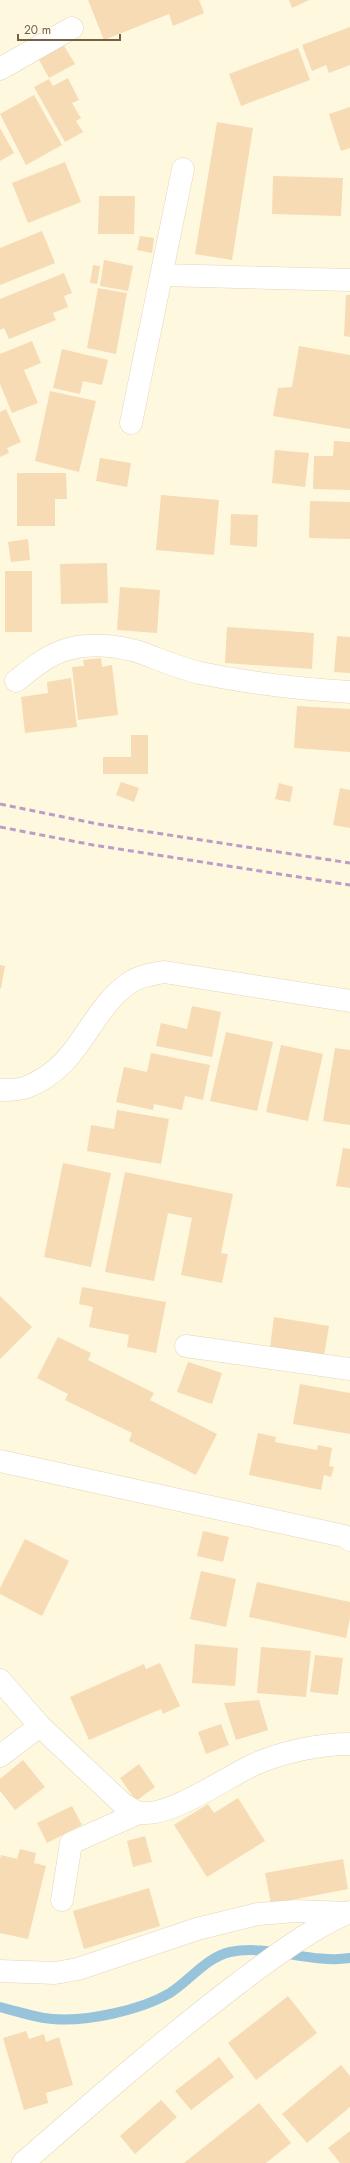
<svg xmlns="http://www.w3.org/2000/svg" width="350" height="2163" font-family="Jost,sans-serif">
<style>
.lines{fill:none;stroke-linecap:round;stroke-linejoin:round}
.stream{stroke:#97c4db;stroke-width:10}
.building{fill:#f6dbb4}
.minor-casing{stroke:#e3d5ba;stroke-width:23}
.minor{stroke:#fff;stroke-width:22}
.rail{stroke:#bc9dc7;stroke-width:3;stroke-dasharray:6 4;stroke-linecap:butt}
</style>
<rect width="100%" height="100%" fill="#fef8df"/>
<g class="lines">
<!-- stream -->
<path class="stream" d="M0 2007C17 2011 36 2018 53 2019 87 2022 141 2010 170 1993 189 1981 207 1957 230 1952 268 1944 311 1964 350 1958"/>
</g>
<!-- building -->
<path class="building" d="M88 0H199L204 13 173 26 169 14 104 40Z
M289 0H309L292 8Z
M350 27V65L329 73 326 65 312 71 302 45Z
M63 44 75 64 49 78 38 58Z
M298 48 310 80 241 106 229 74Z
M68 78 79 100 72 103 81 118 76 121 83 132 65 142 34 87 49 79 53 86Z
M34 95 62 145 26 165 0 114Z
M350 107V148L341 151 329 114Z
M217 122 253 128 232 260 195 254Z
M0 128 14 153 0 161Z
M65 162 81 202 28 223 12 183Z
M273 176 343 178 341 216 272 214Z
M99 196H135L134 234H98Z
M42 231 55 263 0 285V248Z
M140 236 154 238 152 253 137 250Z
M104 260 133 266 128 291 100 286Z
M93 265 100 266 97 284 90 283Z
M64 273 72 293 64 296 68 307 53 313 56 320 9 339 4 328 0 330V299Z
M98 288 127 293 116 354 87 348Z
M346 295H350V337L344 336Z
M32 341 41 363 24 370 38 403 12 413 0 384V354Z
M299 346 350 355V429L273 416 278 388 292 387Z
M62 349 108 360 102 385 83 381 80 394 53 388Z
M50 391 96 401 79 472 35 461Z
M6 409 21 442 7 448 9 453 0 457V412Z
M334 441 350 442V490L313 489 314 456H333Z
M275 450 309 453 305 487 272 483Z
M100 458 131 463 127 487 96 481Z
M17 473H66L67 499H55V526H17Z
M161 495 219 500 214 555 156 550Z
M310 501 350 502V539L309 538Z
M231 514 258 515 257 547 230 545Z
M28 539 30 560 11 562 8 542Z
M107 563 108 603 61 604 60 564Z
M5 571H32V632H5Z
M120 587 160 590 157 633 117 630Z
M227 627 314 633 312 669 225 663Z
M337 636 350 637V673L334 672Z
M101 658 102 667 112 665 118 715 78 720 72 667 84 666 83 660Z
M71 678 77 727 25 733 21 697 48 693 47 682Z
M297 706 350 709V752L294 748Z
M131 735H148V774H103V757H131Z
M121 782 139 788 134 802 116 795Z
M279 783 293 787 290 802 275 799Z
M340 788 350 790V828L333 825Z
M0 965 5 966 1 988H0Z
M192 1006 221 1012 212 1057 156 1046 161 1023 187 1029Z
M226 1032 273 1042 257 1111 210 1101Z
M281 1045 323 1054 308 1121 266 1112Z
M335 1048 350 1050V1125L323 1121Z
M151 1053 210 1065 203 1100 185 1096 182 1110 154 1104 153 1110 116 1102 124 1067 147 1072Z
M117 1110 169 1119 161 1164 87 1151 91 1125 114 1129Z
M343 1148 350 1149V1188L336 1186Z
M63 1163 111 1173 91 1267 44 1257Z
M125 1172 233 1194 221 1253 228 1254 222 1283 181 1275 192 1218 168 1213 154 1281 105 1272Z
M82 1287 166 1302 156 1353 127 1347 129 1335 89 1327 93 1307 79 1304Z
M0 1296 32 1327 0 1359Z
M274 1317 329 1326 324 1356 270 1347Z
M58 1337 91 1353 88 1360 154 1393 150 1400 217 1434 196 1475 129 1441 132 1433 65 1400 68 1394 37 1378Z
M188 1362 222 1373 212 1404 177 1392Z
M300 1384 350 1393V1434L293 1424Z
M258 1433 276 1437 275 1442 317 1450 318 1445 332 1448 329 1466 334 1467 331 1477 324 1475 321 1490 249 1475Z
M203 1531 229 1537 223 1562 197 1556Z
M25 1539 69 1561 42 1616 0 1594V1588Z
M201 1571 236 1579 226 1627 190 1619Z
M257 1582 350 1602V1618L346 1638 249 1617Z
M195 1644 238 1648 235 1686 192 1683Z
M261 1647 311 1651 306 1697 257 1693Z
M315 1655 343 1658 338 1695 310 1692Z
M160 1663 180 1706 163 1714 161 1709 89 1740 70 1697 144 1664 146 1669Z
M259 1700 268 1730 236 1740 224 1703Z
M221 1724 229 1745 206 1754 198 1732Z
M23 1760 45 1787 15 1810 0 1791V1779Z
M139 1764 155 1787 136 1801 120 1778Z
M238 1798 265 1841 207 1877 174 1825 208 1804 214 1813Z
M72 1806 82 1825 47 1843 37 1823Z
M145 1836 152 1862 133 1867 127 1841Z
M20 1849 36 1853 34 1863 46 1866 28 1939 0 1933V1860L1 1855 17 1859Z
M343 1859 348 1889 271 1904 265 1873Z
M149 1888 160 1926 84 1949 73 1911Z
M288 1996 317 2033 256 2080 228 2043Z
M26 2031 29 2039 44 2034 46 2042 59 2037 73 2085 46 2093 48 2103 24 2110 3 2038Z
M219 2057 234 2077 191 2110 175 2091Z
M341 2065 350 2076V2107L307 2143 282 2114Z
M161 2100 177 2117 135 2154 120 2136Z
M259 2103 291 2143 266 2163H184Z
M350 2131V2163H340L328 2148Z"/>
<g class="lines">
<defs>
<path id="minor" d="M0 69 72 28
M162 275 350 280
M131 423 183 169
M16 681C30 670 45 657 62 651 86 642 118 645 142 653 161 660 179 668 200 673 249 683 300 689 350 692
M0 1090C8 1090 20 1090 27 1087 82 1065 87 1013 129 983 139 976 152 974 164 972L350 1001
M186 1346 350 1369
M0 1461 344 1536 350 1540
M0 1680 40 1726
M0 1756 40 1726 124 1805C129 1807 133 1811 138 1812 165 1821 228 1776 255 1764 283 1752 319 1744 350 1744
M62 1900 71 1843 139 1813
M0 1971 55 1973 78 1969 197 1929 258 1914 296 1911 348 1913
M23 2163C94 2101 165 2039 240 1982 272 1958 313 1927 350 1912"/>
</defs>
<!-- minor casing -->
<use href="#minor" class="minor-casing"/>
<!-- minor -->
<use href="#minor" class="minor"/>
<!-- rail -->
<path class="rail" d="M0 804 98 824 350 863
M0 827 93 845 350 885"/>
</g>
<!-- scale -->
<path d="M18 34v6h102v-6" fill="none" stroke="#766045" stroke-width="2"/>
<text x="24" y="34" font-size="12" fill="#766045" stroke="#fffae7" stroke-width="3" paint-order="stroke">20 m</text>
</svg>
